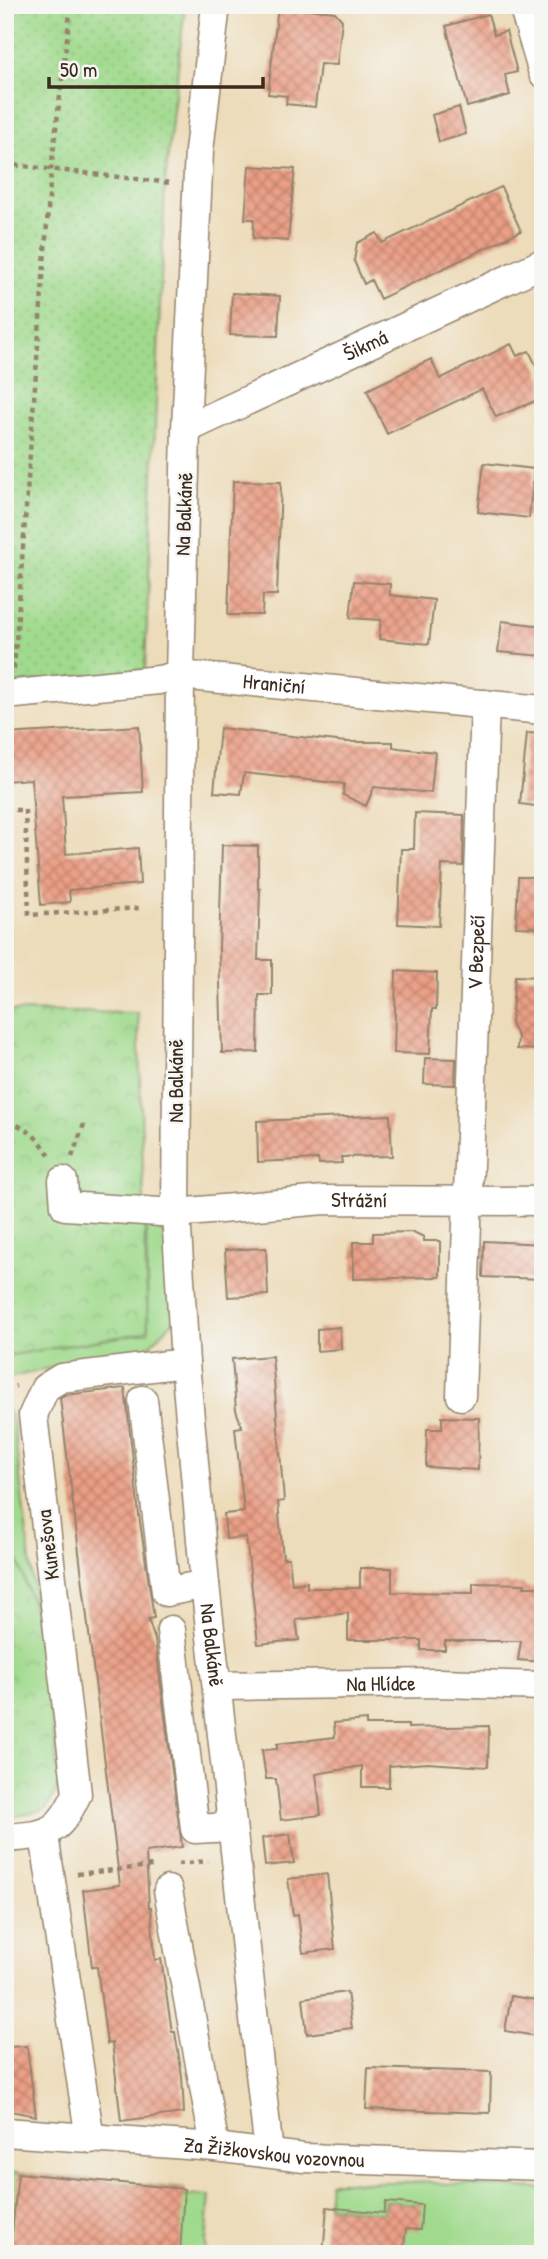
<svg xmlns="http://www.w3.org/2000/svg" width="548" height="2259" font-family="'Patrick Hand',sans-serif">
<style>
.grass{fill:#a0da8d;stroke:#6e8256;stroke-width:2}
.park{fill:url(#park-crowns);stroke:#6e8256;stroke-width:2}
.garden{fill:url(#garden-dots);stroke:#6e8256;stroke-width:2}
.building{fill:url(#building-cross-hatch)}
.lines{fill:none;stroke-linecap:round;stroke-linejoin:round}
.minor-casing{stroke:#94836c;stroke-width:31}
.path{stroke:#94836c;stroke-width:4.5;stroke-dasharray:5 5;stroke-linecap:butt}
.minor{stroke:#fff;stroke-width:28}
.labels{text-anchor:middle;stroke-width:5;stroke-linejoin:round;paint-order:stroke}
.street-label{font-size:21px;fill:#3b2a1e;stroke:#f6f6f2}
</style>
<defs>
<pattern id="park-crowns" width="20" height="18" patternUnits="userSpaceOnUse" patternTransform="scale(1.75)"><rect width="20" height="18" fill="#a0da8d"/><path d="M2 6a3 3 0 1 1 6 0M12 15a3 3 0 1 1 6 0" fill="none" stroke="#8bbb79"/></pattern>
<pattern id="garden-dots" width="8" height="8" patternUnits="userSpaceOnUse" patternTransform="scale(1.75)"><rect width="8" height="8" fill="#a0da8d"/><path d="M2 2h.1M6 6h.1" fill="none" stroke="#8bbb79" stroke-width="1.8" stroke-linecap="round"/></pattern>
<pattern id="building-cross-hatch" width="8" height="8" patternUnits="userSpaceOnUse" patternTransform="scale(1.75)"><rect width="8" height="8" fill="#eb9f86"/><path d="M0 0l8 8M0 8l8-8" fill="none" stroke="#c0826d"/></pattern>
</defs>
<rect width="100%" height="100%" fill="#f6f6f2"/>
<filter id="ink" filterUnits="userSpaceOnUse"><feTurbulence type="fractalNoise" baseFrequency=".0143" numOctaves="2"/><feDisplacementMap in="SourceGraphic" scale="14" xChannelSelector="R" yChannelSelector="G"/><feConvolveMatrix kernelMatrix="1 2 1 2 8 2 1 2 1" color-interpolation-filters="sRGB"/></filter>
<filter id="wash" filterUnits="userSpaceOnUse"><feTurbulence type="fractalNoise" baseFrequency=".00686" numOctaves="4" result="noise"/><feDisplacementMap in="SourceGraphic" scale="28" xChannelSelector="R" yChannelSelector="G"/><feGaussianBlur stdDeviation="1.57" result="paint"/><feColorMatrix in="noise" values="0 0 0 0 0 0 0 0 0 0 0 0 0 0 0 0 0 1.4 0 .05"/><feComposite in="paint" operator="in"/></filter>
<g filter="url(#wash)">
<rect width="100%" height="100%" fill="#eddcba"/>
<!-- grass -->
<path class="grass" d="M146 1222 168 1237 176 1319 147 1348 61 1365 5 1379V1356L148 1332Z
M5 1404 13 1421 37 1618 5 1522Z
M5 2172 184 2189V2195L210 2196 205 2254H5Z
M330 2182H417L543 2189V2254H402L405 2228 419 2229 421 2205 385 2201 383 2213 328 2206Z"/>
<!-- park -->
<path class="park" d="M5 1011 138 1013 148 1332 5 1356Z
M5 1522 37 1618 60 1784 46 1809 5 1819Z"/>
<!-- garden -->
<path class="garden" d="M5 5H185L165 183 145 670 5 685Z"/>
<g id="blocks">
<!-- building -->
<path class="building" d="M278 6 335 12 342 20 337 65 320 64 315 107 286 104 287 96 268 94Z
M488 14 494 35 506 31 517 72 505 75 510 95 467 107 446 26Z
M459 107 466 134 439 142 432 115Z
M249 166 295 169 288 241 253 238 254 219H245Z
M501 187 521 231 380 299 371 280 364 284 354 261 357 243 377 233 382 243Z
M232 293 280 296 278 336 230 335Z
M511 344 517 356 529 351 543 379V398L496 417 482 389 387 434 367 390 431 359 440 379Z
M484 463 534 469 529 518 478 512Z
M233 481 281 482 277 595H263L262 615H228Z
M354 581 390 584V595L434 600 429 644 379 639 381 620 350 618Z
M502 621 543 626V656L498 652Z
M139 726 143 792 62 796 66 854 138 848 140 884 69 890 70 902 41 905 31 779 5 781V734Z
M220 728 346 742H393V747L399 748 435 752 431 793 374 787 366 806 343 795 344 784 244 773 241 794 214 792Z
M527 733 543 734V807L520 804Z
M415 813 464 815 463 866 442 865 439 926 398 924 401 849H414Z
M222 845 258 846V889H260L258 960H272V995H259L258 1052 222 1053 219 949Z
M518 877H543V928L516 927Z
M396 971 437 973 436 1009H432L430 1054 394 1053Z
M515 976 543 977V1050L517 1049 518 1037 511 1024Z
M425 1058 456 1059 455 1085 424 1084Z
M390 1115 392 1156 341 1157 342 1163 319 1164 318 1159 258 1162 257 1121Z
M373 1233 413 1232 424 1237V1241H440V1277L353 1279V1242H373Z
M484 1241 543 1244V1279L483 1277Z
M266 1248 268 1295 228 1297 225 1250Z
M340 1327 341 1349 317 1351V1329Z
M272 1356 284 1501 278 1502 283 1558H289L292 1584 307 1582V1588H360V1568H392V1592L473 1593V1583L525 1584 524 1587H543V1662L518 1660 521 1641H445V1650H421V1640H348V1613L296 1620 299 1640 258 1644 246 1537 226 1539 224 1514 244 1512 235 1428 242 1427 236 1410 232 1359Z
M125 1388 139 1515 154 1618 148 1619 155 1640 182 1847 146 1852 149 1907H151L155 1960 161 1959 172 2032H175L182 2076 184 2113 121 2121 112 2043 107 2044 97 1967H92L83 1890 120 1885 60 1398 65 1395Z
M442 1417 479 1418 478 1470 426 1467 427 1429H442Z
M366 1720V1725H408V1728L489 1726 488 1767 427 1763 389 1766V1787H362V1766L316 1774 321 1815 281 1820 276 1779H266L262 1750 277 1749V1744L335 1737 334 1723Z
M290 1834 294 1863 265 1866 262 1838Z
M327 1874 335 1949 303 1953 298 1914 293 1915 288 1879Z
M347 1992 352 2028 307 2034 303 1998Z
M511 1996 543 2001V2037L505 2031Z
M27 2046 36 2116 5 2110V2047Z
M368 2068 491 2072 490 2113 366 2109Z
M18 2173 184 2189 180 2254H10Z
M386 2202 422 2205 420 2230 406 2229 403 2254H323L327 2207 384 2213Z"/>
</g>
</g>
<g filter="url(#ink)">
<use href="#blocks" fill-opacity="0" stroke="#94836c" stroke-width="2"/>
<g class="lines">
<defs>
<g id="minor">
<path id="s1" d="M216 5 199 151 186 429 180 675 176 1213 185 1363 205 1584 269 2153"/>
<path d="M523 5 543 73"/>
<path id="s2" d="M186 429 543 263"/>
<path id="s3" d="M5 695 159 680 180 675 543 710"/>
<path id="s4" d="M63 1181 65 1206 176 1213 324 1200 543 1201"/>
<path id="s5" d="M461 1396 485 704"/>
<path d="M143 1400 166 1592 205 1584"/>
<path d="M171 1630 195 1829 232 1827"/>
<path id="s6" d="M218 1686 439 1683 543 1686"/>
<path d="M44 1835 90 2139"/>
<path d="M5 1838C47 1835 58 1835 77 1794L33 1415 45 1388 61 1378 185 1363"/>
<path d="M168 1890 215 2147"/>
<path id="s7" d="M5 2132 215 2147 304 2158 543 2166"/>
</g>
</defs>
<!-- minor casing -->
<use href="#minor" class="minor-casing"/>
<!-- path -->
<path class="path" d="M5 164 171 183
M14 669 51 170 71 5
M5 810H25L29 915 140 908
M8 1121C28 1128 41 1140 51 1158
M72 1157 84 1124
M5 1388 16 1386
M178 1864 208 1861
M77 1874 152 1866"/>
<!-- minor -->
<use href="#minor" class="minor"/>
</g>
</g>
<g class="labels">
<!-- street labels -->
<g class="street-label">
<text dy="7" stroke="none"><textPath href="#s2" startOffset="198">Šikmá</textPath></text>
<text transform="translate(184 514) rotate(-88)" y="7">Na Balkáně</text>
<text dy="7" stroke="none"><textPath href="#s3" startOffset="271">Hraniční</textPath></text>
<text dy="7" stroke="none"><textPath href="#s5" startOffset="444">V Bezpečí</textPath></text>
<text transform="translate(176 1081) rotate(-90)" y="7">Na Balkáně</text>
<text dy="7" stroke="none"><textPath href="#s4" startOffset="320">Strážní</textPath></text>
<text transform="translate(48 1545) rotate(-97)" y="7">Kunešova</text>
<text dy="7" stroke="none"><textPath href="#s1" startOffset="1643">Na Balkáně</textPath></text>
<text dy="7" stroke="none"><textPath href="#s6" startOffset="163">Na Hlídce</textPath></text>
<text dy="7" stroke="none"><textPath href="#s7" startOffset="270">Za Žižkovskou vozovnou</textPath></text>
</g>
</g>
<!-- margin -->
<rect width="548" height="2259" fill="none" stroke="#f6f6f2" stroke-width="28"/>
<!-- scale -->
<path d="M49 77v10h214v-10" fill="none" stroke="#3b2a1e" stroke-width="3.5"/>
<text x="60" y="77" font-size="21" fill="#3b2a1e" stroke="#f6f6f2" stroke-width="5" paint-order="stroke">50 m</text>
</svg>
